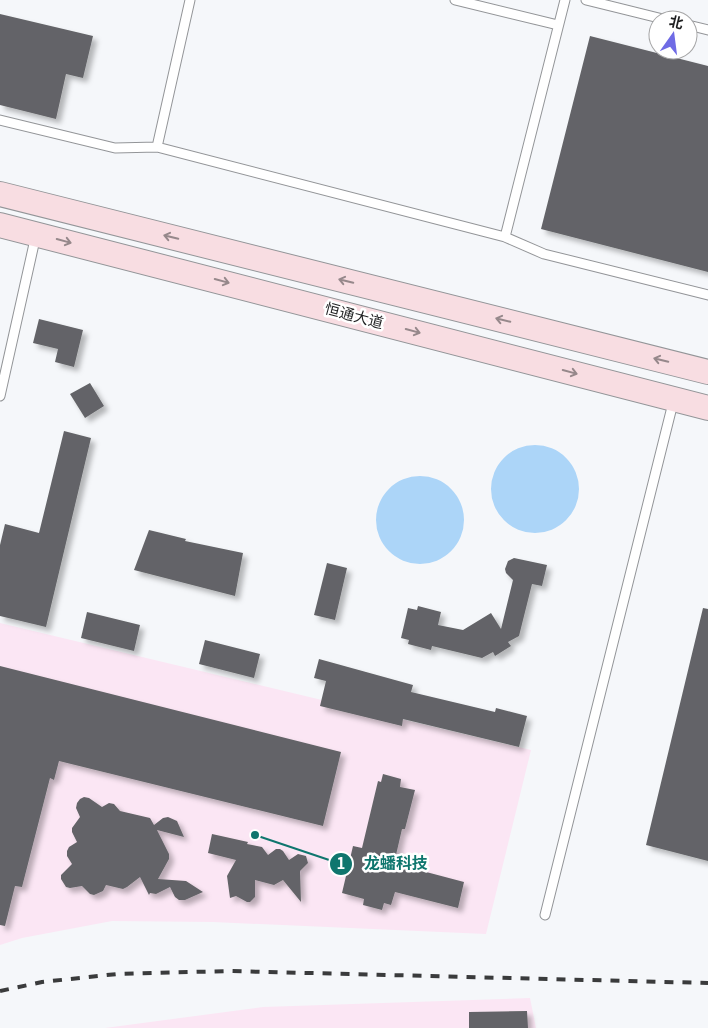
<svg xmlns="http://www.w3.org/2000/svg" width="708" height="1028" font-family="Georgia,'Noto Sans SC',serif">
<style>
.industrial{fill:#fbe6f4}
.water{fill:#acd5f8}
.building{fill:#636467;filter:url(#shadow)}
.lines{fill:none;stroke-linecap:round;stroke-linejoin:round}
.service-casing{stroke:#939598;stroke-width:11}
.secondary-casing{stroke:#939598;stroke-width:26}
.service{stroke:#fff;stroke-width:9}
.secondary{stroke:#f8dde2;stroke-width:24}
.rail{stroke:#3a3b3c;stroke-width:4;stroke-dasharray:9 9;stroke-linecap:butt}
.oneway{stroke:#96888b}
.labels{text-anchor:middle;stroke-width:5;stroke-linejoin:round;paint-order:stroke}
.street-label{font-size:15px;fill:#1e1f20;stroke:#fff}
.leader{fill:none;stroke:#0f766e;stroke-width:2}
.callout-dot{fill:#0f766e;stroke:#fff;stroke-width:2}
.mark-label{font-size:15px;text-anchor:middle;font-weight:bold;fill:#fff}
.callout-label{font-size:16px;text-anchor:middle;font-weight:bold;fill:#0f766e;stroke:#fff;stroke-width:5;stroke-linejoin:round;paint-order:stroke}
</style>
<defs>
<filter id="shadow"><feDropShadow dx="4.5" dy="4.5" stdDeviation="2.5" flood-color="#0004"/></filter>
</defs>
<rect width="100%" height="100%" fill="#f5f7fa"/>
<!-- industrial -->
<path class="industrial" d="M0 623 531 750 486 934 213 922 112 921 22 938 0 945Z
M530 998 536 1028H105L263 1007Z"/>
<!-- water -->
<path class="water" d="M491 489a44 44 0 1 1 88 0a44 44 0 1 1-88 0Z
M376 520a44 44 0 1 1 88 0a44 44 0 1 1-88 0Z"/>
<!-- building -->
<path class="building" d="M0 14 93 36 83 78 66 74 56 119 0 105Z
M590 36 708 66V272L541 229Z
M39 319 83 330 74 367 55 362 58 349 33 343Z
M90 383 104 406 85 418 70 394Z
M64 431 91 438 46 627 0 616V545L5 524 39 533Z
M149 530 186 539 185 541 243 553 235 596 134 570Z
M514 558 547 565 542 586 532 584 519 636 508 642 511 646 495 656 493 652 482 658 432 646 431 650 408 644 409 640 401 638 408 608 417 610 418 606 441 612 438 625 463 630 491 613 501 629 513 580 506 573 505 569 508 561Z
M327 563 347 568 335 620 314 615Z
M703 608 708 609V861L646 845Z
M87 612 140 625 134 651 81 638Z
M205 640 260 654 254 678 199 664Z
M319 659 413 685 411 692 495 712 496 708 527 716 519 747 403 719 402 726 320 706 326 681 314 678Z
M0 666 341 752 323 826 59 761 54 780 50 778 22 887 15 886 5 926 0 925Z
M383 774 401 779 400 787 415 790 405 829H402L396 855H398L396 864 464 882 458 908 395 892 391 905 384 903 382 910 363 905 364 899 342 893 353 846 362 848 378 781 381 782Z
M84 797 89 798 102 807 109 803 114 804 120 811 150 818 154 825 163 818 168 817 177 821 184 837 157 830 169 854V859L158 879 186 881 203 892 185 900H179L175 897 170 887 156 894 150 893 149 895 140 877 127 887 123 889 106 885 103 891 94 895 90 894 82 886 70 888 66 887 61 879V875L72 864 67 856V851L69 847 77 842 72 832V828L80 817 76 808 77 803 80 799Z
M212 834 248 842 247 844 262 847 268 855 276 849H280L283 851 289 860 298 854 306 856 308 863 300 871 301 902 283 880 274 885 255 880V897L250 902H247L236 896 230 898 227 876 236 860 208 853Z
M527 1011 528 1028H469V1012Z"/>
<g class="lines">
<defs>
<path id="service" d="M455 0 558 25
M586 0 667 20
M688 25 708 30
M0 120 115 148 157 147 505 237 544 254 708 295
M157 147 190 0
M505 237 565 0
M0 396 36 235
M545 915 674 399"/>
<path id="secondary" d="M0 194 708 372
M0 225 708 408"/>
</defs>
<!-- service casing -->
<use href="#service" class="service-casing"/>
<!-- secondary casing -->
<use href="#secondary" class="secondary-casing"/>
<!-- service -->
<use href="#service" class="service"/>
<!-- secondary -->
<use href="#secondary" class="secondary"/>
<!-- rail -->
<path class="rail" d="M0 991 42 982 117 974 229 971 708 983"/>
</g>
<!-- one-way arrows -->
<defs><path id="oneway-shaft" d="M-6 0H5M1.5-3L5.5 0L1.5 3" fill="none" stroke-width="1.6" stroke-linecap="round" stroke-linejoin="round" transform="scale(1.25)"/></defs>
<g class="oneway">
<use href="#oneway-shaft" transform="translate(171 237) rotate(-166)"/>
<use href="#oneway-shaft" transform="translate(64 241) rotate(15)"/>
<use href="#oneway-shaft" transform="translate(222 281) rotate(15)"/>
<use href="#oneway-shaft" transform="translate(346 281) rotate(-166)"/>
<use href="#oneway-shaft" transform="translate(503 320) rotate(-166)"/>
<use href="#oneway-shaft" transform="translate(413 331) rotate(15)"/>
<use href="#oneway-shaft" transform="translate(661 360) rotate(-166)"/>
<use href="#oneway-shaft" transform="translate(570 372) rotate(15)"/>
</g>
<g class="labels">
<!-- street labels -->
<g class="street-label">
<text transform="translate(354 316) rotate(15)" y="5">恒通大道</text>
</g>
</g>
<!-- callouts -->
<path class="leader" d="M255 835L341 864"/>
<g class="callout-dot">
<circle cx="255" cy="835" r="5"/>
<circle cx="341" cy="864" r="12"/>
</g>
<g class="mark-label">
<text x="341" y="869">1</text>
</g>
<g class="callout-label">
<text x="396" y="869">龙蟠科技</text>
</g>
<!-- north arrow -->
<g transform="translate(673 35) rotate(14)"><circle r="24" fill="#ffffff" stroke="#a5a5a6"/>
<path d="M0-4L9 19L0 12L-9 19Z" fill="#6f6be5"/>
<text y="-8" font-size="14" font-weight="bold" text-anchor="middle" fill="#1e1f20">北</text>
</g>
</svg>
